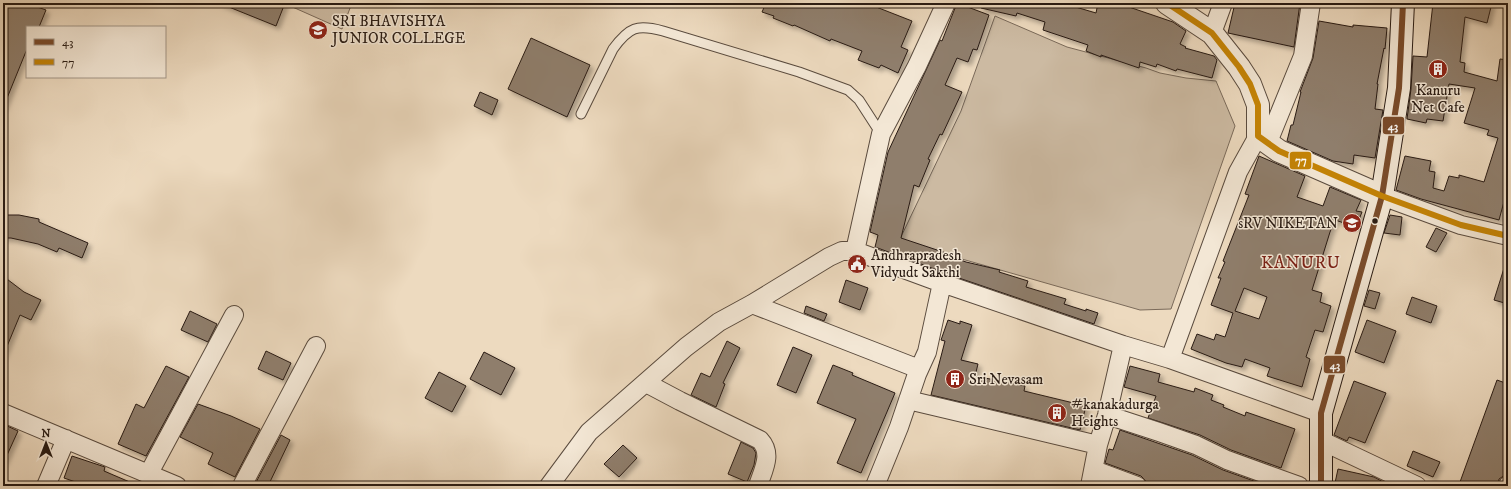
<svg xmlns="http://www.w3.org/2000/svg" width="1511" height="489" font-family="'IM FELL DW Pica',serif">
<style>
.green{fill:#ccbaa2;stroke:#7a6a5a}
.building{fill:#8f7e6c;stroke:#291b13;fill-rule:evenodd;filter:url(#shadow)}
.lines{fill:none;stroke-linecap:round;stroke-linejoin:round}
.service-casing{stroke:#5a4b3e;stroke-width:11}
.minor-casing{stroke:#5a4b3e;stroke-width:20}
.tertiary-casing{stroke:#5a4b3e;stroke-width:24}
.secondary-casing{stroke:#291b13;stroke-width:24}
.service{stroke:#f3e7d5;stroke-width:9}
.minor{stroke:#f3e7d5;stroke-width:18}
.tertiary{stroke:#f3e7d5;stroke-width:22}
.secondary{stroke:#f3e7d5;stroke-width:22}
.bus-1-casing{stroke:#f3e7d5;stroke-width:9}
.bus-2-casing{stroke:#f3e7d5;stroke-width:9}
.bus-1{stroke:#7a4b2a;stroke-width:6}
.bus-2{stroke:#c48305;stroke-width:6}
.bus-dot{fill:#291b13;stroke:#f3e7d5;stroke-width:1.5}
.labels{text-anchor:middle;stroke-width:3;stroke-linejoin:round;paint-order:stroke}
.poi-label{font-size:15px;fill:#291b13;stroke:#f3e7d5;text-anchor:start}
.quarter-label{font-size:17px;letter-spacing:1px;fill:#7a1f14;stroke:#f3e7d5}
.line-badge{stroke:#f3e7d5;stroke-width:1.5}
.badge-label{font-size:11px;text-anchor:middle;font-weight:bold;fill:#fff}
</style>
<defs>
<filter id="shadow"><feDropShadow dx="3.5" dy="3.5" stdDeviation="2" flood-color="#0004"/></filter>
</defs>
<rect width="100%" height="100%" fill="#eddabf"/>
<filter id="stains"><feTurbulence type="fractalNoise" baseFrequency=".005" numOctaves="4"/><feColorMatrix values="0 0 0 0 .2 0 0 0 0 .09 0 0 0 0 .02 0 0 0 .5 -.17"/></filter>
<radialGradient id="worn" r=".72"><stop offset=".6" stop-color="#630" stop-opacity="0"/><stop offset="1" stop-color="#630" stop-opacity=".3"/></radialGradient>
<!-- green -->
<path class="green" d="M289 3H352L342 29 288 5Z
M995 16 1067 47 1146 68 1160 73 1186 78 1216 81 1235 126 1171 309 1140 310 899 241 961 111Z"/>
<!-- building -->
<path class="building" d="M5 3H26L46 10 39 27H27V49L3 108V8Z
M219 3H285L276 26Z
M766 3H866L912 21 901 47 908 50 898 73 881 65 879 68 858 60 862 51 831 39 830 41 794 25 793 26 773 18 774 16 762 12Z
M957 3 989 15 977 50 973 49 968 62 957 58 945 85 962 92 942 135 940 134 928 159 930 160 919 187 914 185 901 238 946 253 945 254 966 262 1000 270 999 272 1028 281 1026 287 1066 299 1064 304 1086 311V309L1098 313 1094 324 953 276 954 274 937 270 875 247 878 235 870 232 888 152 940 40 942 41Z
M981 3H1062L1096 13 1098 3H1130L1129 7 1173 22 1186 31 1180 44 1186 47 1185 48 1214 56 1217 60 1212 78 1177 69 1176 71 1157 64 1156 67 1140 62 1139 68 1101 55V57L1086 51 1088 45 1043 30 1045 22 1017 13 1016 16 981 8Z
M1235 3H1300L1294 47 1228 33Z
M1433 3H1492L1487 23 1465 17 1460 62 1465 63 1464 72 1497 81 1500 59 1508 60V187L1499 220 1421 199 1396 190 1405 156 1431 161 1429 171 1435 172 1433 188 1444 191 1449 176 1459 178V175L1484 182 1498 138 1487 135 1489 130 1464 123 1475 88 1449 84 1443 121 1427 119 1426 123 1407 119 1411 89 1413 56 1427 57Z
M1319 21 1353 27V25L1387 28 1385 49 1384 48 1377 84H1378L1375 109 1383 110 1375 158 1354 155 1353 164 1333 161 1287 141 1291 125H1293L1301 92H1300L1313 58Z
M531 38 590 65 567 117 508 89Z
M480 92 498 100 492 115 474 106Z
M1259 156 1305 176 1297 197 1323 206 1330 187 1361 200 1356 211 1362 212 1356 227 1335 220 1330 232 1312 290 1322 293 1320 302 1331 306 1323 332 1315 330 1306 357 1310 359 1302 387 1267 376 1270 368 1245 359 1242 367 1226 363 1191 349 1197 334 1214 340 1216 334 1225 337 1233 313 1211 305 1221 278H1218L1225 262 1223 261 1249 195 1245 194ZM1244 288 1267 297 1259 319 1235 311Z
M3 215H19L39 219V222L88 243 82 258 59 248 57 252 38 244 11 238H3Z
M1390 215 1402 217 1400 235 1384 233Z
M1436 228 1447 233 1436 252 1426 247Z
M1505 265H1508V304L1494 300Z
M3 276 24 292 41 300 31 320 20 315 3 356Z
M846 280 868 288 860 310 839 302Z
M1369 290 1380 293 1375 309 1364 306Z
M1412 297 1437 306 1431 323 1406 314Z
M806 306 827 314 824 321 804 313Z
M190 311 217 324 208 342 181 330Z
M948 320 960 324V321L972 325 961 360 978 364 975 376 1025 386 1024 391 1086 406 1080 430 931 395 945 341 941 340Z
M1367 320 1396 331 1384 363 1355 352Z
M727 341 740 348 723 383 725 384 716 407 691 395 701 373 710 377Z
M793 347 812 355 796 393 777 385Z
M266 351 291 363 283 380 258 369Z
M484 352 515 368 501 395 470 379Z
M833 365 853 373 852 375 895 393 861 473 837 463 856 419 817 403Z
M166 366 189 377 146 456 118 444 136 404 144 408Z
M1130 366 1160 374 1158 382 1194 392 1195 388 1213 395 1211 400 1224 405 1223 407 1245 416 1246 412 1295 429 1281 468 1231 450 1200 435 1148 418 1156 396 1124 387Z
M439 372 466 386 452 412 425 398Z
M1497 380 1508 384V465L1505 475 1499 479 1498 486H1471L1460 482Z
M1354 381 1386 393 1365 443 1349 437 1347 441 1334 435Z
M198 404 231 416 260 429 235 477 208 464 213 453 180 437Z
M3 424 18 431 3 464Z
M1120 430 1192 455 1223 470 1268 486H1147L1145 480 1141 476 1105 463 1109 449 1113 450Z
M281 435 290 440 268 486H254Z
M741 442 753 448 756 453 754 465 747 482 728 474Z
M623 445 637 458 619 477 604 464Z
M1413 451 1440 462 1433 477 1407 466Z
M72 456 105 467 104 471 139 486H87L64 478Z
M1338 469 1374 477 1387 484V486H1351L1335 483Z"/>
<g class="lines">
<defs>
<path id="service" d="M581 114 613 49C629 27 637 24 663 31L799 72 848 90 859 100 881 134"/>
<path id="minor" d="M1212 33 1223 3
M1268 142 1303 56 1311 3
M1382 196 1461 225 1508 236
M855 251 881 134 917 66 946 3
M752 304 919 369
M1170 359 1238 172 1258 136
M646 383 680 401 760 440C773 454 763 470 758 486
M908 400 1098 445
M3 413 177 486
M1107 415 1159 432 1196 445 1227 460 1299 486
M1320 440 1417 486
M1094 470 1137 486
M149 473 234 315
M46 486 66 439
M242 486 316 346
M549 486 589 432 686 347 719 322 752 304 829 257 842 251H855L942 283 1123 345 1170 359 1321 413
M875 486 899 427 917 374 927 352 942 283
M1090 486 1098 445 1107 415 1123 345
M1508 486V485"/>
<path id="tertiary" d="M1167 3 1212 33 1239 67 1250 84 1258 105V136L1279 151 1382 196"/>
<path id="secondary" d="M1321 486V413L1382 196 1399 88 1403 3"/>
</defs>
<!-- service casing -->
<use href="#service" class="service-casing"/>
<!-- minor casing -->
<use href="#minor" class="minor-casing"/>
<!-- tertiary casing -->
<use href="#tertiary" class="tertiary-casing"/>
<!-- secondary casing -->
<use href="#secondary" class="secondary-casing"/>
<!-- service -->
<use href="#service" class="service"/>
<!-- minor -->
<use href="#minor" class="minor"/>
<!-- tertiary -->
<use href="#tertiary" class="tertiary"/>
<!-- secondary -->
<use href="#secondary" class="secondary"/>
<defs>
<path id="bus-1" d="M1321 486V413L1382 196 1399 88 1403 3"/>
<path id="bus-2" d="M1167 3 1212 33 1239 67 1250 84 1258 105V136L1279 151 1382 196 1461 225 1508 236"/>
</defs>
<!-- bus-1 casing -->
<use href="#bus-1" class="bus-1-casing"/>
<!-- bus-2 casing -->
<use href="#bus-2" class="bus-2-casing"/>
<!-- bus-1 -->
<use href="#bus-1" class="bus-1"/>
<!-- bus-2 -->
<use href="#bus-2" class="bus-2"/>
</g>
<!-- icons -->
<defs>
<symbol id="university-disc" viewBox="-11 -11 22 22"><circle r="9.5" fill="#8f2418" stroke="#f3e7d5"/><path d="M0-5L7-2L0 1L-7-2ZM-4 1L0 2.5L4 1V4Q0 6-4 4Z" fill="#fff"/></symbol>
<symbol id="building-disc" viewBox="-11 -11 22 22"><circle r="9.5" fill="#8f2418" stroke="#f3e7d5"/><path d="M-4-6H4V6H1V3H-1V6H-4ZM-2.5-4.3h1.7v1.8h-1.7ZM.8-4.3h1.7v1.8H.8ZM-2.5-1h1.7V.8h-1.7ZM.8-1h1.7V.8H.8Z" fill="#fff"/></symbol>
<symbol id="school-disc" viewBox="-11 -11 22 22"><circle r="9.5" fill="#8f2418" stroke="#f3e7d5"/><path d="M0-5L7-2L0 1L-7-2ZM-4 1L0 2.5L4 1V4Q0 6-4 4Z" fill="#fff"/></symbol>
<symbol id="civic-disc" viewBox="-11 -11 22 22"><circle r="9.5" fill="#8f2418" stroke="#f3e7d5"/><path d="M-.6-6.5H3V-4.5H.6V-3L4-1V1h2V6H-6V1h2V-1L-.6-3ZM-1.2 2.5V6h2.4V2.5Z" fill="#fff"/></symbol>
</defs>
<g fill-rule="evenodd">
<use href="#university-disc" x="307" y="19" width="22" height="22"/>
<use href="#building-disc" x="1427" y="58" width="22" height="22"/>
<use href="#school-disc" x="1341" y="212" width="22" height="22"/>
<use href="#civic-disc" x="846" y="253" width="22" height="22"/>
<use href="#building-disc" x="944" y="368" width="22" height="22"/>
<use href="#building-disc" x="1046" y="402" width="22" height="22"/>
</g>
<!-- markers -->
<circle class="bus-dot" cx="1375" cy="221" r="3.5"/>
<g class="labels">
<!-- poi labels -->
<g class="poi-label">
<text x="332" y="26">SRI BHAVISHYA<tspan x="332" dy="17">JUNIOR COLLEGE</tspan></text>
<text x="1438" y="95" text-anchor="middle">Kanuru<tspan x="1438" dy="17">Net Cafe</tspan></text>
<text x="1338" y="228" text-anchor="end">sRV NIKETAN</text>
<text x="871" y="260">Andhrapradesh<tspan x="871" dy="17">Vidyudt Sakthi</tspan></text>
<text x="969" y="384">Sri Nevasam</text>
<text x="1071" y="409">#kanakadurga<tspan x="1071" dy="17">Heights</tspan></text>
</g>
<!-- quarter labels -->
<g class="quarter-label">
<text x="1301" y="268">KANURU</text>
</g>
</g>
<g class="line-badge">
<rect x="1382" y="116" width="23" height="19" rx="4" fill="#7a4b2a"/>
<rect x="1289" y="151" width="23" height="19" rx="4" fill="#c48305"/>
<rect x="1323" y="355" width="23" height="19" rx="4" fill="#7a4b2a"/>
</g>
<g class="badge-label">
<text x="1393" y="130">43</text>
<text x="1301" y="164">77</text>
<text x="1335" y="369">43</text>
</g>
<!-- margin -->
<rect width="1511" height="489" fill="none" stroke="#eddabf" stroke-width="16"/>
<rect x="4" y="4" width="1503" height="481" fill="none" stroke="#291b13" stroke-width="2"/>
<rect x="8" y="8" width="1495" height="473" fill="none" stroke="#291b13"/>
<!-- legend -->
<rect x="26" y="26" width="140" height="52" fill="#f3e7d5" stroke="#a29587"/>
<rect x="34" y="39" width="20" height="6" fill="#7a4b2a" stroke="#a29587"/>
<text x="62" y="46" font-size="12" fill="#291b13">43</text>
<rect x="34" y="59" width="20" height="6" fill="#c48305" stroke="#a29587"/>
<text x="62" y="66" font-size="12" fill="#291b13">77</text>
<!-- north arrow -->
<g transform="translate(46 443)" stroke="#f3e7d5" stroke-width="3" paint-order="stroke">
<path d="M0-3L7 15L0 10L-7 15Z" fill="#291b13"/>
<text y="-6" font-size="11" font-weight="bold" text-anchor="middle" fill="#291b13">N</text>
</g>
<rect width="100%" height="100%" filter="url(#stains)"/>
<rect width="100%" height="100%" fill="url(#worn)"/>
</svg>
